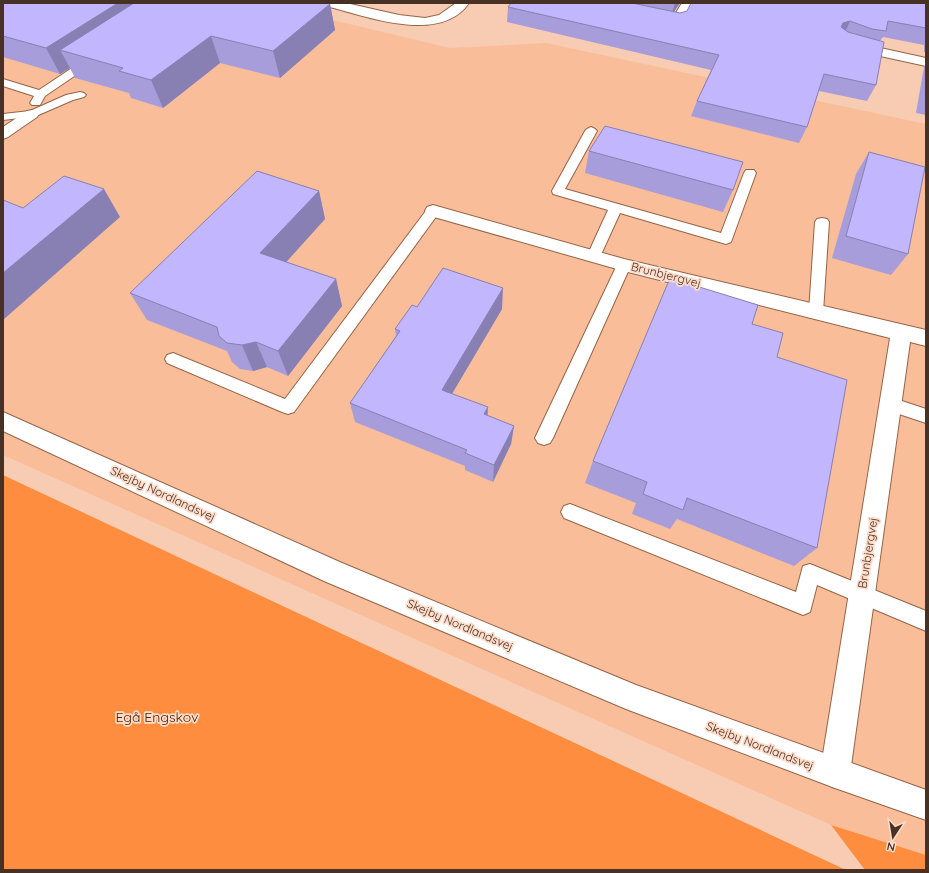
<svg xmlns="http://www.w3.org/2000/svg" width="929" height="873" font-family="Quicksand,sans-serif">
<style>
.built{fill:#fabd99}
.green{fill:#ff8d3f}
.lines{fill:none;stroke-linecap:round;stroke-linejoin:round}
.lane-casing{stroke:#956447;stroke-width:2}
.street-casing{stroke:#956447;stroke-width:2}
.secondary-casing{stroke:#956447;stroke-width:2}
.lane{fill:#fff;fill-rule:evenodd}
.street{fill:#fff;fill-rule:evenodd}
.secondary{fill:#fff;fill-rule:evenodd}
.wall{fill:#a79dda}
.shaded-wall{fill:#887fb2}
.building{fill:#c2b6fe;stroke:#887fb2}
.labels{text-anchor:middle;stroke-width:3.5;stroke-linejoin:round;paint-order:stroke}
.street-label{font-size:12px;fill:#473125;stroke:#fedcc9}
.near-park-label{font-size:14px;fill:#4c2000;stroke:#fedcc9}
</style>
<rect width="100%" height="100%" fill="#f8ccb3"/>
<!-- built -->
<path class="built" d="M3 3H261L450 48 546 43 926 124V855L831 825 3 455Z"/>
<!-- green -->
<path class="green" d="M3 475 846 870H3Z
M831 825 926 855V870H865Z"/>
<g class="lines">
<defs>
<path id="lane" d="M91 57 95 58 96 60 95 62 45 96 40 105H32L30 103 34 96 3 86V79L39 90 87 58Z
M80 92 84 93 86 95 84 97 73 100 36 116 3 120V114L30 111 66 95Z
M591 127 595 129 597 131 565 189 721 233 744 173 746 170H754L756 173 731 242 726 244 620 213 599 259 594 261 589 259 587 256 608 210 553 194 552 191 585 131 587 129Z
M433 207 438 208 440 211 438 214 294 412 288 414 282 412 167 363 165 359 167 355 173 353 285 399 428 208Z
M822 218 827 219 829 222 823 312 821 316 816 317 811 316 809 312 815 222 817 219Z
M624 260 629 262 631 265 553 438 550 443 544 445 538 443 535 438 617 265 619 262Z
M890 397 926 409V423L884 409 882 404 884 399Z
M570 504 796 592 803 566 810 564 926 611V631L817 585 810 612 803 615 564 518 561 512 564 506Z"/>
<path id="street" d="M682 3H694L681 26C672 28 663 25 655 23L653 20 655 17 659 16 672 19Z
M853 42 926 58V66L848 49 846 46 848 43Z
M32 110 37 111 39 114 37 117 8 137 3 139V127L27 111Z
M433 205 624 259 926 330V346L910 342 850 773 845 783 835 788 825 783 820 773 890 338 624 271 427 215 425 211 427 207Z"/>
<path id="secondary" d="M324 3H346L399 15 425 18 439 15 456 3H469C440 45 366 16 326 6Z
M3 412 342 563 636 685 926 790V820L835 788 626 709 324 581 3 431Z"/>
</defs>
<!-- lane casing -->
<use href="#lane" class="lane-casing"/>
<!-- street casing -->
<use href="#street" class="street-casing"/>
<!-- secondary casing -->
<use href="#secondary" class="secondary-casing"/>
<!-- lane -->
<use href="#lane" class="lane"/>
<!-- street -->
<use href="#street" class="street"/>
<!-- secondary -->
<use href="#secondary" class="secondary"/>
</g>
<!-- wall -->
<path class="wall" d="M3 3 330 4 335 30 280 78 220 63 163 108 131 98 129 93 75 78 70 68 60 74 3 57Z
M511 3H680L674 12 680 13 926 3V52H924V45L883 37 880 41 876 85 867 101 819 91 807 127 799 143 691 116 697 101 711 70 507 22 508 7Z
M926 64V115L916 113 924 67Z
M589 151 733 190 723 212 585 173Z
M869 152 908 254 891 275 832 258 856 174Z
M319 191 325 219 286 262 336 279 342 306 288 376 267 367 253 371 240 369 232 362 227 351 147 320 130 293Z
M417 307 502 309 452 394 487 416 514 426 511 444 493 482 465 470V466L355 422 350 403 396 336 395 329Z
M752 324 777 357 817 548 794 566 677 519 670 529 632 514 636 503 585 483 593 461Z"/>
<!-- shaded-wall -->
<path class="shaded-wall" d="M118 3H163L60 50 70 68 60 74 46 48Z
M675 3H680L671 16Z
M330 4 335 30 280 78 273 51Z
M850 21 843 37 836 38 843 23Z
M211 36 220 63 163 108 151 80Z
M104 189 120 217 3 320V273Z
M319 191 325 219 270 280 260 253Z
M336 279 342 306 288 376 278 351Z
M503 288 502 309 443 409 442 390Z
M256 342 267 367 253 371 242 345Z
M488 407 487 426 484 414Z
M514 426 511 444 493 482 494 465Z"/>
<!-- building -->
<path class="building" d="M3 3H118L46 48 3 36Z
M134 3H328L330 4 273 51 211 36 151 80 119 71 123 68 60 50Z
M511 3H632L680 13 687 11 691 3H926V28L888 21 886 31 872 29 850 21 843 23 841 27 848 32 884 42 876 85 824 74 807 127 697 101 719 55 508 7Z
M605 126 743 162 733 190 589 151Z
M869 152 925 167 908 254 846 236Z
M257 171 319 191 260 253 336 279 278 351 256 342 242 345 227 343 219 336 217 327 130 293Z
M64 176 104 189 3 273V200L23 208Z
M443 268 503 288 442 390 488 407 484 414 514 426 494 465 465 453 467 450 350 403 400 331 395 329 412 305 417 307Z
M670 278 758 305 752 324 783 333 777 357 847 380 817 548 687 498 683 510 643 494 647 482 593 461Z"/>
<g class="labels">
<!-- street labels -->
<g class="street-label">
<text transform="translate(666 275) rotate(14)" y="4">Brunbjergvej</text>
<text transform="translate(163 494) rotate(25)" y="4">Skejby Nordlandsvej</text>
<text transform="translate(868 553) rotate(-81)" y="4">Brunbjergvej</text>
<text transform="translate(460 625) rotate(23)" y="4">Skejby Nordlandsvej</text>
<text transform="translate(760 746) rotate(21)" y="4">Skejby Nordlandsvej</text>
</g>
<!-- near-park labels -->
<g class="near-park-label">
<text x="157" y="722">Egå Engskov</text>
</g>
</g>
<!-- border -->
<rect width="929" height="873" fill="none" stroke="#473125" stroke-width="8"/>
<!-- north arrow -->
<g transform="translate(893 837) rotate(192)" stroke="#fedcc9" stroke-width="3" paint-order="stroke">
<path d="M0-3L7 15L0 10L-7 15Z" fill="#473125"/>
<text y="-6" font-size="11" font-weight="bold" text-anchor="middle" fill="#473125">N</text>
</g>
</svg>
